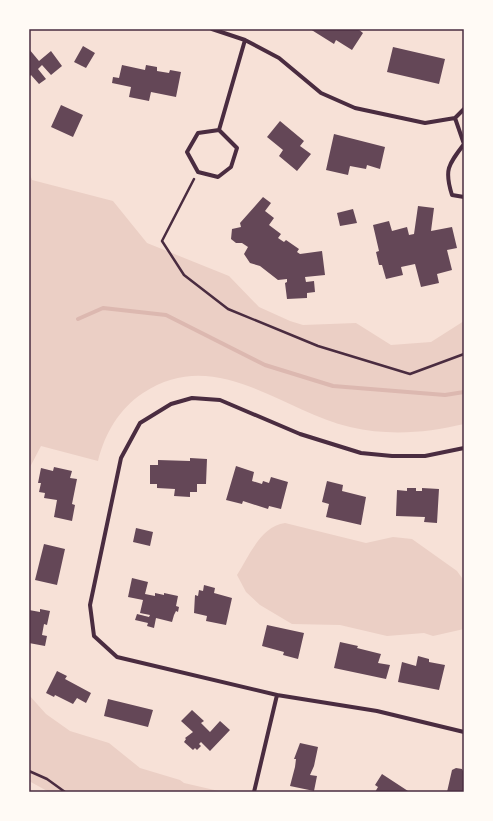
<svg xmlns="http://www.w3.org/2000/svg" width="493" height="821" font-family="Overpass,sans-serif">
<style>
.green{fill:#ebcfc5}
.lines{fill:none;stroke-linecap:round;stroke-linejoin:round}
.stream{stroke:#dcb8b0;stroke-width:4}
.building{fill:#644757}
.path{stroke:#4a2c40;stroke-width:2.5}
.minor{stroke:#4a2c40;stroke-width:4}
.neatline{fill:none;stroke:#4a2c40;stroke-width:1.5}
</style>
<rect width="100%" height="100%" fill="#f7e1d7"/>
<!-- green -->
<path class="green" d="M29 172 32 180 113 201 147 243 229 276 259 307 290 321 303 325 356 323 391 345 431 342 464 321V424C426 433 389 436 350 427 281 411 216 345 143 393 119 409 105 433 98 461L41 446 29 469Z
M285 523 366 543 393 537 412 539 457 571 462 578 464 593V629L433 636 424 633 387 636 340 625 292 624 260 605 246 592 237 575C249 556 261 526 285 523Z
M29 695 46 714 70 731 109 743 140 768 180 780 184 783 223 792H49L29 781Z"/>
<g class="lines">
<!-- stream -->
<path class="stream" d="M78 319 103 308 166 315 265 365 333 386 445 395 464 392"/>
</g>
<!-- building -->
<path class="building" d="M310 29H358L363 33 352 50 336 40 334 44Z
M83 46 95 53 86 68 74 62Z
M393 47 445 59 439 84 387 72Z
M29 49 39 61 51 51 62 66 51 75 42 65 38 69 46 79 39 84 31 75 29 77Z
M122 65 145 70 146 65 157 67V71L169 73 170 70 181 72 176 97 151 92 149 101 129 97 131 87 112 83 113 77 119 78Z
M61 105 83 115 73 137 51 127Z
M280 121 304 141 300 146 311 154 297 171 279 156 283 150 267 137Z
M334 134 385 147 380 169 367 165 366 169 350 166 348 175 326 170Z
M263 197 271 203 265 211 274 218 269 225 281 234 278 238 284 242 286 240 299 249 297 252 300 254 322 251 325 275 305 277 306 282 314 281 315 292 307 293V298L287 299 285 283 287 282V279L278 280 260 266 250 263 244 254 248 247 242 243H236L231 239 232 229 241 227 240 223Z
M418 206 434 208 431 231 452 227 457 248 447 250 452 270 437 274 439 283 421 287 415 264 401 267 403 275 386 279 382 265H379L376 252 379 251 373 225 389 221 392 231 407 227 409 235 414 234Z
M353 209 357 223 340 226 337 213Z
M190 458 207 459 206 484H197V492H190V497L174 496 175 489 157 488V484H150V465H158V460L190 461Z
M236 466 254 472 252 481 262 484 263 481 269 483 271 477 288 482 281 509 269 506 268 509 243 501 242 504 226 500Z
M54 467 72 471 70 478 77 479 72 504 75 505 72 521 54 517 57 500 44 498 45 493 39 492 41 483H38L41 468 53 471Z
M327 481 343 485 342 491 366 497 361 525 326 517 329 504 322 502Z
M407 488H416V491H422V488L439 489 437 523 424 522 425 517 396 516 397 490 407 491Z
M136 528 153 532 150 546 133 542Z
M44 544 65 549 57 585 35 580Z
M132 578 148 582 145 594 155 596V593L164 595V593L178 596 176 606 179 607 178 612 176 611 174 615 172 622 156 618 154 628 147 626 148 623 135 620 137 614 149 617 150 615 140 613 143 600 128 597Z
M204 585 215 588 214 593 232 598 226 625 206 621 207 616 194 613 195 595 198 596 199 590 203 591Z
M40 609 50 611 47 625 44 624 42 635 47 636 45 646 29 643V610L40 612Z
M267 625 304 633 298 659 283 655 284 652 262 646Z
M340 642 358 646 357 648 381 654 378 663 390 665 386 679 334 668Z
M418 656 429 659V662L445 665 439 690 398 682 402 662 416 666Z
M57 671 67 676 65 679 91 693 86 703 77 698 73 704 55 695 54 697 46 693Z
M108 699 153 710 148 727 104 716Z
M192 710 204 721 201 723 210 732 220 721 230 730 210 751 201 742 199 744 201 746 197 750 195 748 193 750 184 742 186 739 185 738 193 732 181 721Z
M300 743 318 747 314 766 310 775 317 776 314 791 290 786 295 767 296 759H294Z
M456 768 462 769 464 773V792H447L452 770Z
M382 774 408 791 407 792H375L378 787 375 785Z"/>
<g class="lines">
<!-- path -->
<path class="path" d="M194 179 162 241 184 275 228 309 318 346 410 374 464 354
M29 771 47 779 65 792"/>
<!-- minor -->
<path class="minor" d="M212 29 245 40 279 58 321 93 355 108 425 123 455 118 464 109
M455 118 464 144
M219 130 237 148 231 167 218 177 198 172 187 152 198 133Z
M219 130 245 40
M464 144C448 165 444 170 452 195L464 197
M464 448 425 456H392L361 453 300 434 220 400 192 398 171 404 140 423 121 458 90 605 94 636 117 657 277 695 377 711 464 732
M254 792 277 695"/>
</g>
<!-- border -->
<rect width="493" height="821" fill="none" stroke="#fffaf5" stroke-width="60"/>
<rect x="30" y="30" width="433" height="761" class="neatline"/>
</svg>
